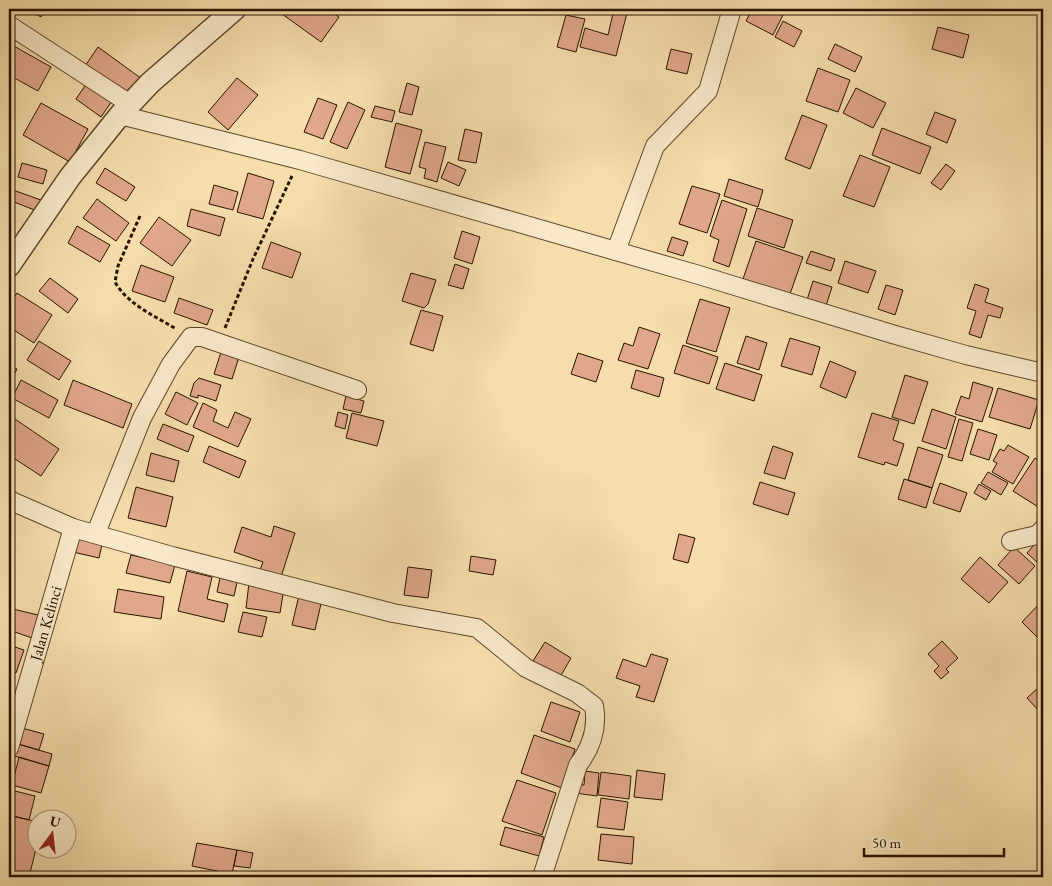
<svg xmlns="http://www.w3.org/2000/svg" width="1052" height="886" font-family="'EB Garamond',serif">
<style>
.building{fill:#e0a78a;stroke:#281300}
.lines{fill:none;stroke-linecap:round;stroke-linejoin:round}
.minor-casing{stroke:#5c462b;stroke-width:20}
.tertiary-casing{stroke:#5c462b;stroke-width:24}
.path{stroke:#281300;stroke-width:3;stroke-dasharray:4 2.5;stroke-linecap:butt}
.minor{stroke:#f9e9c9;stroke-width:18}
.tertiary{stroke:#f9e9c9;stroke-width:21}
.labels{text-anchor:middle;stroke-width:4.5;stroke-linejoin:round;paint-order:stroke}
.street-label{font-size:16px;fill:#281300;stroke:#f9e9c9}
</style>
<rect width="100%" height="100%" fill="#f6ddac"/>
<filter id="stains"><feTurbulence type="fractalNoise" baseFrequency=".004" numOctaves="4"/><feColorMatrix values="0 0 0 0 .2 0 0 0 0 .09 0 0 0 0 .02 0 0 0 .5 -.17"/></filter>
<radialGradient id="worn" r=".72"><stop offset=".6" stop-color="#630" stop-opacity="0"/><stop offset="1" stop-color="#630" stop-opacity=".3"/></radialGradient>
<!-- building -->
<path class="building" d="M26 9H46L41 17Z
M275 9H327L339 17 321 42Z
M614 9 627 13 616 56 580 47 585 28 608 35Z
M752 9H775L784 13 773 35 746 21Z
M566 15 585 19 576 52 557 47Z
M783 21 802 31 794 47 775 37Z
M938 27 969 35 963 58 932 49Z
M835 44 862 57 855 72 828 59Z
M12 45 51 67 38 91 9 75V51Z
M98 47 142 79 128 97 85 66Z
M671 49 692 54 687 74 666 69Z
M818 68 850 80 838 112 806 101Z
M237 78 258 95 228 130 208 112Z
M87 83 112 101 101 117 76 99Z
M407 83 419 87 412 115 399 112Z
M856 88 886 103 873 128 843 113Z
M318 98 337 105 323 139 304 132Z
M348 102 365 110 347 149 330 142Z
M41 103 88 129 70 162 23 135Z
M375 106 395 111 392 122 371 117Z
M935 112 956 120 947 143 926 134Z
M802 115 827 125 810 169 785 159Z
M396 123 422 130 410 174 385 167Z
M882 128 931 147 920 174 872 155Z
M465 129 482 133 476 163 458 160Z
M425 142 446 147 437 182 424 178 426 169 419 167Z
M860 155 890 167 874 207 843 196Z
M448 162 466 170 459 186 441 178Z
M22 163 47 170 43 184 18 177Z
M946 164 955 171 941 190 931 183Z
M105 168 135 187 126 201 96 183Z
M248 173 274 181 263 219 237 212Z
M729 179 763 190 758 207 724 196Z
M214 185 238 192 233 210 209 204Z
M692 186 720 194 707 233 679 224Z
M10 189 41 200 37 211 9 200Z
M97 199 129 223 116 241 83 218Z
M722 200 747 209 729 267 713 261 719 240 710 236Z
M757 208 793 220 784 248 748 236Z
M191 209 225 218 220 236 187 226Z
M159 217 191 240 172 266 140 243Z
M77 226 110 245 100 262 68 243Z
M462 231 480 237 472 264 454 258Z
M672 237 688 242 683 256 667 251Z
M756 241 803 257 790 294 743 279Z
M271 242 301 253 292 278 262 268Z
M811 251 835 259 831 271 806 263Z
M845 261 876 271 868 293 838 283Z
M455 264 469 269 463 289 448 285Z
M141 265 174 277 165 302 132 291Z
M411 273 436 280 428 304 424 308 402 301Z
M50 278 78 299 68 313 39 291Z
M813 281 832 287 825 309 806 303Z
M975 284 989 289 985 302 1003 308 1000 318 988 315 981 338 969 334 976 311 967 308Z
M886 285 903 290 895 315 878 309Z
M17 293 52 315 34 343 9 327V305Z
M179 298 213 310 207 325 174 313Z
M700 299 730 308 716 352 686 343Z
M421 310 443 316 433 351 410 344Z
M639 327 660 334 648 369 618 360 624 343 633 346Z
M746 336 767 343 759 370 737 363Z
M790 338 820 347 812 375 781 366Z
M39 341 71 361 59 380 27 360Z
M683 345 718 357 709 384 674 373Z
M221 352 239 357 232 379 214 374Z
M578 353 603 361 596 382 571 374Z
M830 361 856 372 846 398 820 387Z
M725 363 762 375 754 401 716 389Z
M9 365 17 369 9 384Z
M636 370 664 378 659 397 631 388Z
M905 375 928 382 914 424 892 417Z
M199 378 221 385 216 401 198 395V398L190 396 194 383Z
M21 380 58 400 49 418 12 398Z
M73 380 132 404 123 428 64 405Z
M973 382 993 388 982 422 955 414 961 396 969 399Z
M998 388 1039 400 1030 429 989 417Z
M176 392 198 403 187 425 165 414Z
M346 396 364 401 361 413 343 409Z
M203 403 217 410 213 421 228 428 235 412 251 419 238 447 193 427Z
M932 409 956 417 946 449 922 441Z
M338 412 348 415 345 429 335 426Z
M352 413 384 421 377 446 346 438Z
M872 413 899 421 893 440 904 444 897 466 885 462 884 465 858 457Z
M9 415 59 449 41 476 9 455 11 445 9 443Z
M959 419 973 423 962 461 948 457Z
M163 424 194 436 188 452 157 439Z
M1043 424V443L1039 442Z
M978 429 997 435 989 460 970 454Z
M1008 445 1029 457 1013 484 992 472 997 463 993 461 1000 449 1004 451Z
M209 446 246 461 239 478 203 462Z
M773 446 793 453 785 479 764 473Z
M918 447 943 455 932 488 908 480Z
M151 453 179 461 174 482 146 475Z
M1035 458 1043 463V510L1013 491Z
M988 472 1008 483 1001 495 981 483Z
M904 479 932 488 926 508 898 499Z
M760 482 795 493 788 515 753 504Z
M940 483 967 493 960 512 933 503Z
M979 484 991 491 986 500 974 493Z
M136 487 173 497 166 527 128 518Z
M274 526 295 533 281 577 260 570 263 562 234 552 242 527 271 537Z
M77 534 103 540 99 558 73 552Z
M679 534 695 538 688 563 673 559Z
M1043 535V560L1039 564 1027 553Z
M1014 547 1035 566 1019 584 998 565Z
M131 555 175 565 170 583 126 573Z
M471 556 496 560 493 575 469 571Z
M980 557 1008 582 989 603 961 579Z
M408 567 432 570 428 598 404 595Z
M187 571 212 577 207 599 228 604 224 622 178 611Z
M220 578 237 582 234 596 217 592Z
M249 583 284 588 280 613 246 608Z
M118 589 164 597 161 619 114 612Z
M300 591 323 595 315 630 292 625Z
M1043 600V630L1037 637 1022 622Z
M13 609 38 615 32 638 9 630V619Z
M243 612 267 617 262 637 238 632Z
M942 641 958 658 946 669 949 672 941 679 934 671 939 666 928 654Z
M545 642 571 658 560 677 533 661Z
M9 645 24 650 16 673 9 670Z
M651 654 668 659 654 702 636 697 640 686 616 678 623 659 646 667Z
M1038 688 1043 693V709L1040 712 1027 698Z
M551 702 580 712 570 742 541 731Z
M22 728 44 734 39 750 18 744Z
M534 735 575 749 562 788 521 773Z
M18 744 52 754 49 766 14 756Z
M19 757 49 766 41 793 12 785Z
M637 770 665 774 662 800 634 797Z
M585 771 599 773 597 796 575 793 577 784 584 785Z
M601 772 631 776 629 799 598 795Z
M517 780 556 793 542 835 502 821Z
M11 790 35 796 29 820 9 815Z
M601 798 628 802 624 830 597 827Z
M9 815 38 822V841L29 877 9 875Z
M505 827 544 837 539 856 500 845Z
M601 834 634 837 632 864 598 860Z
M197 843 237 850 232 874 192 866Z
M237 850 253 853 250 868 234 866Z"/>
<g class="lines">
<defs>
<g id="minor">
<path d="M9 25 130 104"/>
<path d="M120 115 300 160 699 275 892 334 966 355 1043 373"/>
<path d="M616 251 655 146 708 91 732 9"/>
<path d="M9 500 73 528 172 556 393 613 477 628 526 668 577 693 594 706C598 728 591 748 578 765L542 877"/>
<path d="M96 533 142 418 171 364 191 337H202L357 390"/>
<path d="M1011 541 1037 535 1043 529"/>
<path id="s1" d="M9 748 73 528"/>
</g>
<path id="tertiary" d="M9 266 70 177 120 115 150 83 235 9"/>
</defs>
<!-- minor casing -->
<use href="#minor" class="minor-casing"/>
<!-- tertiary casing -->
<use href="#tertiary" class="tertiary-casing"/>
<!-- path -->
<path class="path" d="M140 216 118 266 115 282C127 304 155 316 176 329
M225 328 253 259 292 176"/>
<!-- minor -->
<use href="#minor" class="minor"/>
<!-- tertiary -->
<use href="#tertiary" class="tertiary"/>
</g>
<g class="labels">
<!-- street labels -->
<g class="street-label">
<text dy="6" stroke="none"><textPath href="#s1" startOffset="130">Jalan Kelinci</textPath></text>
</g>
</g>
<!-- margin -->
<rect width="1052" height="886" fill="none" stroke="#f6ddac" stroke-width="30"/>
<rect x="10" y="10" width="1032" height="866" fill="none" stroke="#281300" stroke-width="2.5"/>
<rect x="15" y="15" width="1022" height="856" fill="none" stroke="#281300"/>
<!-- north arrow -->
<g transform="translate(52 834) rotate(15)"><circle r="24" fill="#f9e9c9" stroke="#a59379"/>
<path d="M0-4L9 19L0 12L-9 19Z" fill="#8f2418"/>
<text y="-8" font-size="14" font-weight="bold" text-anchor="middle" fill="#281300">U</text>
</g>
<!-- scale -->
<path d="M864 848v8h140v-8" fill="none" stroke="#281300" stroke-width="2.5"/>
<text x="872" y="848" font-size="15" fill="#281300" stroke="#f9e9c9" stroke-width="4" paint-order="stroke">50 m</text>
<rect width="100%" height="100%" filter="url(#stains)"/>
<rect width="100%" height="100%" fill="url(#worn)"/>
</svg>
